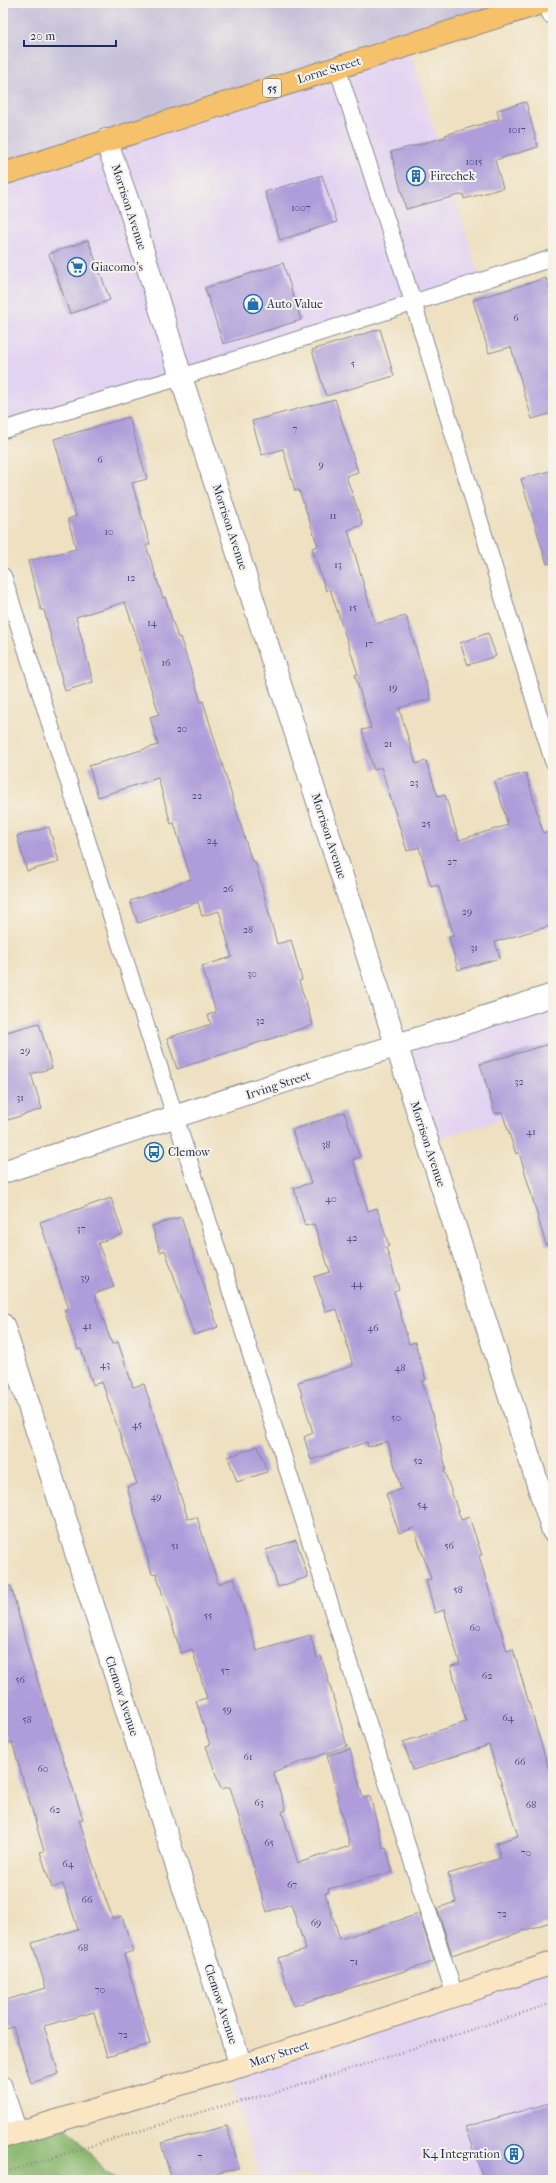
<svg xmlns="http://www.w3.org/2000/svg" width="556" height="2183" font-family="'IM FELL French Canon',serif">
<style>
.built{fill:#e3d3f2}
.industrial{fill:#c6c0da}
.forest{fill:#8ab76f;stroke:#527366}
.building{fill:#ae9dda}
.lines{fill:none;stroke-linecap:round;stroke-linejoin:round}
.lane-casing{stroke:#84888f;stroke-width:18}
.street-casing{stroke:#84888f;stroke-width:24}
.secondary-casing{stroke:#84888f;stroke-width:24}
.primary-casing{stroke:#84888f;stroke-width:24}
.path{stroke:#84888f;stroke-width:2.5;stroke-dasharray:1 3;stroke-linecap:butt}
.lane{stroke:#fff;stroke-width:16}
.street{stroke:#fff;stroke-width:22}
.secondary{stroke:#fbe6c4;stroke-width:22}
.primary{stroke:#f5c16b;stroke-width:22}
.labels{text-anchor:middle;stroke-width:4;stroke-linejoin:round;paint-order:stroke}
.number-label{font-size:10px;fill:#404a7d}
.shield{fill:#f7f3e8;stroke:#5d6a87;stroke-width:1}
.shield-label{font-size:11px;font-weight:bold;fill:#1b2f5e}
.street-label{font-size:12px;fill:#1b2f5e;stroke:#f7f3e8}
.poi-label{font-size:12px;fill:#1b2f5e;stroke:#f7f3e8;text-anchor:start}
</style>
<rect width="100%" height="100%" fill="#f7f3e8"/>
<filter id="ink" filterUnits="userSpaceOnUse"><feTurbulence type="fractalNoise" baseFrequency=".025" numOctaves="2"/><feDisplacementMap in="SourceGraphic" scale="8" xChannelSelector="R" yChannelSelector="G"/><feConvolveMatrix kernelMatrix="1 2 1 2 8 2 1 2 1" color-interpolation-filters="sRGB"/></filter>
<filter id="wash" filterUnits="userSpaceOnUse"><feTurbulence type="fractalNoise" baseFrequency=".012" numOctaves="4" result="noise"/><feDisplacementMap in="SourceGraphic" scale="16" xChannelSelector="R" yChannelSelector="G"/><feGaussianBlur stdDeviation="0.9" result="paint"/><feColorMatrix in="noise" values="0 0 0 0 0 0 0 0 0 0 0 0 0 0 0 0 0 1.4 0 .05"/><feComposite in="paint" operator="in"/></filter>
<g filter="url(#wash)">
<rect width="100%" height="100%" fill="#eee0c0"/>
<!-- built -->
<path class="built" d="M409 47 481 283 3 435V177Z
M553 997V1104L429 1141 400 1049Z
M553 1966V2180H324L311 2175 281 2180H261L228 2073Z"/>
<!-- industrial -->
<path class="industrial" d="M3 3H548L3 177Z"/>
<!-- forest -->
<path class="forest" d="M63 2121 106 2173 120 2180H3V2139Z"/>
<g id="blocks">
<!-- building -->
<path class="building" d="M526 102 538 147 495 160 503 188 464 199 463 194 406 209 391 152 446 137 445 135 499 119 497 110Z
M322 175 337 222 280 240 265 192Z
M88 240 110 300 70 314 49 254Z
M283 263 301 320 223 344 205 288Z
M546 278 553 300V413L532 419 511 347 489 353 473 300Z
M380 329 394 376 326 396 312 350Z
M335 399 358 472 346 476 363 525 348 530 375 624 406 616 431 699 399 708 416 764 426 761 438 797 445 795 459 840 508 825 495 781 526 773 543 833 553 831V925L495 942 500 958 458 970 449 937 454 936 438 885 431 887 419 847 407 851 381 767 374 770 362 730 371 728 355 675 358 674 330 589 326 591 312 548 318 546 299 490 295 491 283 449 262 455 252 421Z
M129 417 147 479 132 483 150 544 146 545 163 598 165 597 178 638 180 637 201 702 203 701 252 862 255 861 277 944 291 940 302 980 299 981 313 1025 177 1069 167 1038 211 1024 208 1015 216 1012 202 966 232 957 219 911 202 916 198 902 138 923 130 901 191 879 174 823 171 824 158 778 98 797 89 766 158 745 150 717 159 714 139 650H141L125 602 76 617 93 682 65 691 44 610H41L28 561 76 549 68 519 76 516 54 439Z
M553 470V563L547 564 521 479Z
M488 633 496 656 468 665 460 643Z
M49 827 59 862 27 871 17 836Z
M39 1023 52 1068 31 1074 42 1109 8 1120 3 1104V1033Z
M553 1043V1244L546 1245 519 1152 516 1154 502 1112 495 1114 480 1064Z
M344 1112 360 1157 353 1159 368 1211 377 1208 389 1246 386 1247 399 1289 394 1291 409 1344 415 1342 426 1380 422 1381 436 1427 446 1469 444 1470 461 1520 469 1517 482 1555 479 1556 507 1651 513 1649 553 1784V1921L452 1955 437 1908 456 1902 448 1874 501 1858 496 1843 518 1836 489 1745 413 1770 403 1742 466 1722 451 1666 460 1664 444 1610 435 1613 426 1580 431 1579 414 1528 399 1533 386 1494 401 1489 388 1441 368 1447 367 1442 311 1460 304 1437 313 1433 298 1382 353 1366 337 1309 326 1312 314 1277 330 1272 314 1224 305 1226 294 1188 311 1183 292 1130Z
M111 1198 123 1234 98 1243 114 1287 94 1294 112 1344 118 1342 133 1387 144 1384 188 1519 197 1517 218 1584 234 1578 257 1651 310 1635 317 1658 321 1656 328 1679 347 1746 273 1772 286 1810 282 1812 298 1863 350 1846 327 1755 350 1749 363 1798 370 1796 383 1848 386 1847 393 1872 328 1889 329 1892 325 1893 340 1939 419 1914 434 1961 430 1963 293 2006 278 1958 306 1950 291 1904 267 1912 230 1787 221 1789 206 1746 210 1745 196 1701 207 1698 192 1649 181 1653 156 1573 152 1574 127 1487 137 1484 102 1382 93 1385 81 1349 78 1350 64 1310 69 1309 40 1222Z
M181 1217 218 1327 194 1335 165 1250 160 1252 152 1226Z
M258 1446 267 1472 237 1482 228 1457Z
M296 1540 308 1577 278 1587 266 1550Z
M11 1586 30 1658 83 1819 79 1820 98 1878 113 1919 122 1916 133 1951 124 1954 150 2044 107 2057 94 2012 44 2026 59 2074 31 2083 13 2027 3 2030V2001L46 1988 32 1943 78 1929 63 1884 52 1888 40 1852 44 1851 12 1742 8 1743 3 1728V1587Z
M553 2102V2180H484L465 2127Z
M227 2126 239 2168 192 2180H172L161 2143Z"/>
</g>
</g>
<g filter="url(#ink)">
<use href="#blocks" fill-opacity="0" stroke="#84888f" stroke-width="1"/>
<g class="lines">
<defs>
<path id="lane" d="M337 67 413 302 553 761
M3 430 181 377 553 258
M3 576 455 1996
M3 2084 19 2132"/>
<path id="street" d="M550 3 553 13
M106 140 128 202 181 377 553 1531
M3 1172 553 995
M3 1325 241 2066"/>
<path id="secondary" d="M3 2137 241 2066 553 1963"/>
<path id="primary" d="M3 174 541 3"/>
</defs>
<!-- lane casing -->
<use href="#lane" class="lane-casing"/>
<!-- street casing -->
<use href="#street" class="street-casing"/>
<!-- secondary casing -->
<use href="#secondary" class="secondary-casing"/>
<!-- primary casing -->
<use href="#primary" class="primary-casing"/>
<!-- path -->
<path class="path" d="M3 2173 218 2107 282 2091 553 2003"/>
<!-- lane -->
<use href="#lane" class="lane"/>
<!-- street -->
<use href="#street" class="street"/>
<!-- secondary -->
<use href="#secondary" class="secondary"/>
<!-- primary -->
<use href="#primary" class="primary"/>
</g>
</g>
<!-- icons -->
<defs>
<symbol id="building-ring" viewBox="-11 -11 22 22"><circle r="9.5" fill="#f7f3e8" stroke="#1f6fb2" stroke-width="1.5"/><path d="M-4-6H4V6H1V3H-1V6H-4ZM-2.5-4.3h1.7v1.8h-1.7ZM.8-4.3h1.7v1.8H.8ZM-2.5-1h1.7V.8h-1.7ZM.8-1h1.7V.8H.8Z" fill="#1f6fb2"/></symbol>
<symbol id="supermarket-ring" viewBox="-11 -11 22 22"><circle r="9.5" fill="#f7f3e8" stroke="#1f6fb2" stroke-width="1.5"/><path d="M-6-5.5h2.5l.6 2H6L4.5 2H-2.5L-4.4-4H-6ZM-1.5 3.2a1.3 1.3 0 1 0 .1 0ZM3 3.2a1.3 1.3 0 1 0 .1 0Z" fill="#1f6fb2"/></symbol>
<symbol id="shop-ring" viewBox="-11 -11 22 22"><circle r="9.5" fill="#f7f3e8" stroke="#1f6fb2" stroke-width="1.5"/><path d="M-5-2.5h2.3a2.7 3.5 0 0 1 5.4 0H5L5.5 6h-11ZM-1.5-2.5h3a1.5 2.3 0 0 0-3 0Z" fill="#1f6fb2"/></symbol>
<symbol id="bus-ring" viewBox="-11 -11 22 22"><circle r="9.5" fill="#f7f3e8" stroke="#1f6fb2" stroke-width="1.5"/><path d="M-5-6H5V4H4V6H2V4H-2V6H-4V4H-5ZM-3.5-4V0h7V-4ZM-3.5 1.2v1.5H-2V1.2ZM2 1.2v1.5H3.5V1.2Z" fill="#1f6fb2"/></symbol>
</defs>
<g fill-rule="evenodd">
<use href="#building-ring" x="405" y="165" width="22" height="22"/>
<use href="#supermarket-ring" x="66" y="256" width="22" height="22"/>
<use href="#shop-ring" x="242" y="293" width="22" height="22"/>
<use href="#bus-ring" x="143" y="1141" width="22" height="22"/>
<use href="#building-ring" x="503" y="2143" width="22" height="22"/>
</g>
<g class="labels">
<!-- number labels -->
<g class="number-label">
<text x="517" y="133">1017</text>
<text x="474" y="165">1015</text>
<text x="301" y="211">1007</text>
<text x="516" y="321">6</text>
<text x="353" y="367">5</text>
<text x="295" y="432">7</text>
<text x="100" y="463">6</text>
<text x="321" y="468">9</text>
<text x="333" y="519">11</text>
<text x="109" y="535">10</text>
<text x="338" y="568">13</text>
<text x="131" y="581">12</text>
<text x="353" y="611">15</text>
<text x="152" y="626">14</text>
<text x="369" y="647">17</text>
<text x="166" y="666">16</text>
<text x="393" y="691">19</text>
<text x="182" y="732">20</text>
<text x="388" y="747">21</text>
<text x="414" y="786">23</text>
<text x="197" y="799">22</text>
<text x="426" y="827">25</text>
<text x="212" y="844">24</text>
<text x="452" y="865">27</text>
<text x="228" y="892">26</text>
<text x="467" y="915">29</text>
<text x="248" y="933">28</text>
<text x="474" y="951">31</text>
<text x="252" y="977">30</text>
<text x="260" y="1024">32</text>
<text x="25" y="1054">29</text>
<text x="519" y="1085">32</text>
<text x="20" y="1101">31</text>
<text x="531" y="1135">41</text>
<text x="326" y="1148">38</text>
<text x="331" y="1202">40</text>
<text x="81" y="1232">37</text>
<text x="352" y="1241">42</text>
<text x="85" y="1281">39</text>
<text x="357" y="1287">44</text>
<text x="87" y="1329">41</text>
<text x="373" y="1331">46</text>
<text x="105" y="1368">43</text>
<text x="400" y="1371">48</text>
<text x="396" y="1421">50</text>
<text x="137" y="1428">45</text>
<text x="418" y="1464">52</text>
<text x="156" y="1500">49</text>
<text x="422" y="1508">54</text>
<text x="175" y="1549">51</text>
<text x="449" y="1549">56</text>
<text x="458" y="1593">58</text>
<text x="208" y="1619">55</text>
<text x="475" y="1631">60</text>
<text x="225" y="1674">57</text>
<text x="487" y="1679">62</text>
<text x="20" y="1683">56</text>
<text x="227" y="1713">59</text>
<text x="508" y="1721">64</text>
<text x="27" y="1723">58</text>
<text x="248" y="1760">61</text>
<text x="520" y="1765">66</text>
<text x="43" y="1772">60</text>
<text x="259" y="1806">63</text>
<text x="531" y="1808">68</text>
<text x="55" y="1813">62</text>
<text x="269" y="1846">65</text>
<text x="526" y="1856">70</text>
<text x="68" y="1867">64</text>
<text x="292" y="1888">67</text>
<text x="87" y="1903">66</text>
<text x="502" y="1917">72</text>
<text x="316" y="1926">69</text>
<text x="83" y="1951">68</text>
<text x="354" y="1965">71</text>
<text x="100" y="1993">70</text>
<text x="123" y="2038">72</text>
<text x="200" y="2160">7</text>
</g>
<!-- shield labels -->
<rect class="shield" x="263" y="79" width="18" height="18" rx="3"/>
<g class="shield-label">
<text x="272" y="92">55</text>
</g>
<!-- street labels -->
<g class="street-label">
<text transform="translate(329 70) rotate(-17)" y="4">Lorne Street</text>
<text transform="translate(129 207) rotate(72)" y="4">Morrison Avenue</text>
<text transform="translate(230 527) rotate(72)" y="4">Morrison Avenue</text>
<text transform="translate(329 836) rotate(72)" y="4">Morrison Avenue</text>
<text transform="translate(278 1085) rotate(-18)" y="4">Irving Street</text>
<text transform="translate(428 1144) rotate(72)" y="4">Morrison Avenue</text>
<text transform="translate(122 1696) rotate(72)" y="4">Clemow Avenue</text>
<text transform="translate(221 2004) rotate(72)" y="4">Clemow Avenue</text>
<text transform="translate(279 2054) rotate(-18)" y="4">Mary Street</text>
</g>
<!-- poi labels -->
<g class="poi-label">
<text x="430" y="180">Firechek</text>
<text x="91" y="271">Giacomo's</text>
<text x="267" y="308">Auto Value</text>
<text x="168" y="1156">Clemow</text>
<text x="500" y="2158" text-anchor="end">K4 Integration</text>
</g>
</g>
<!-- margin -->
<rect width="556" height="2183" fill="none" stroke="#f7f3e8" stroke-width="16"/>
<!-- scale -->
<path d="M24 40v6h92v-6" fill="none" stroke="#1b2f5e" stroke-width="2"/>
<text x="30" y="40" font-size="12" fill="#1b2f5e" stroke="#f7f3e8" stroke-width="3" paint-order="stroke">20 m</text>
</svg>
